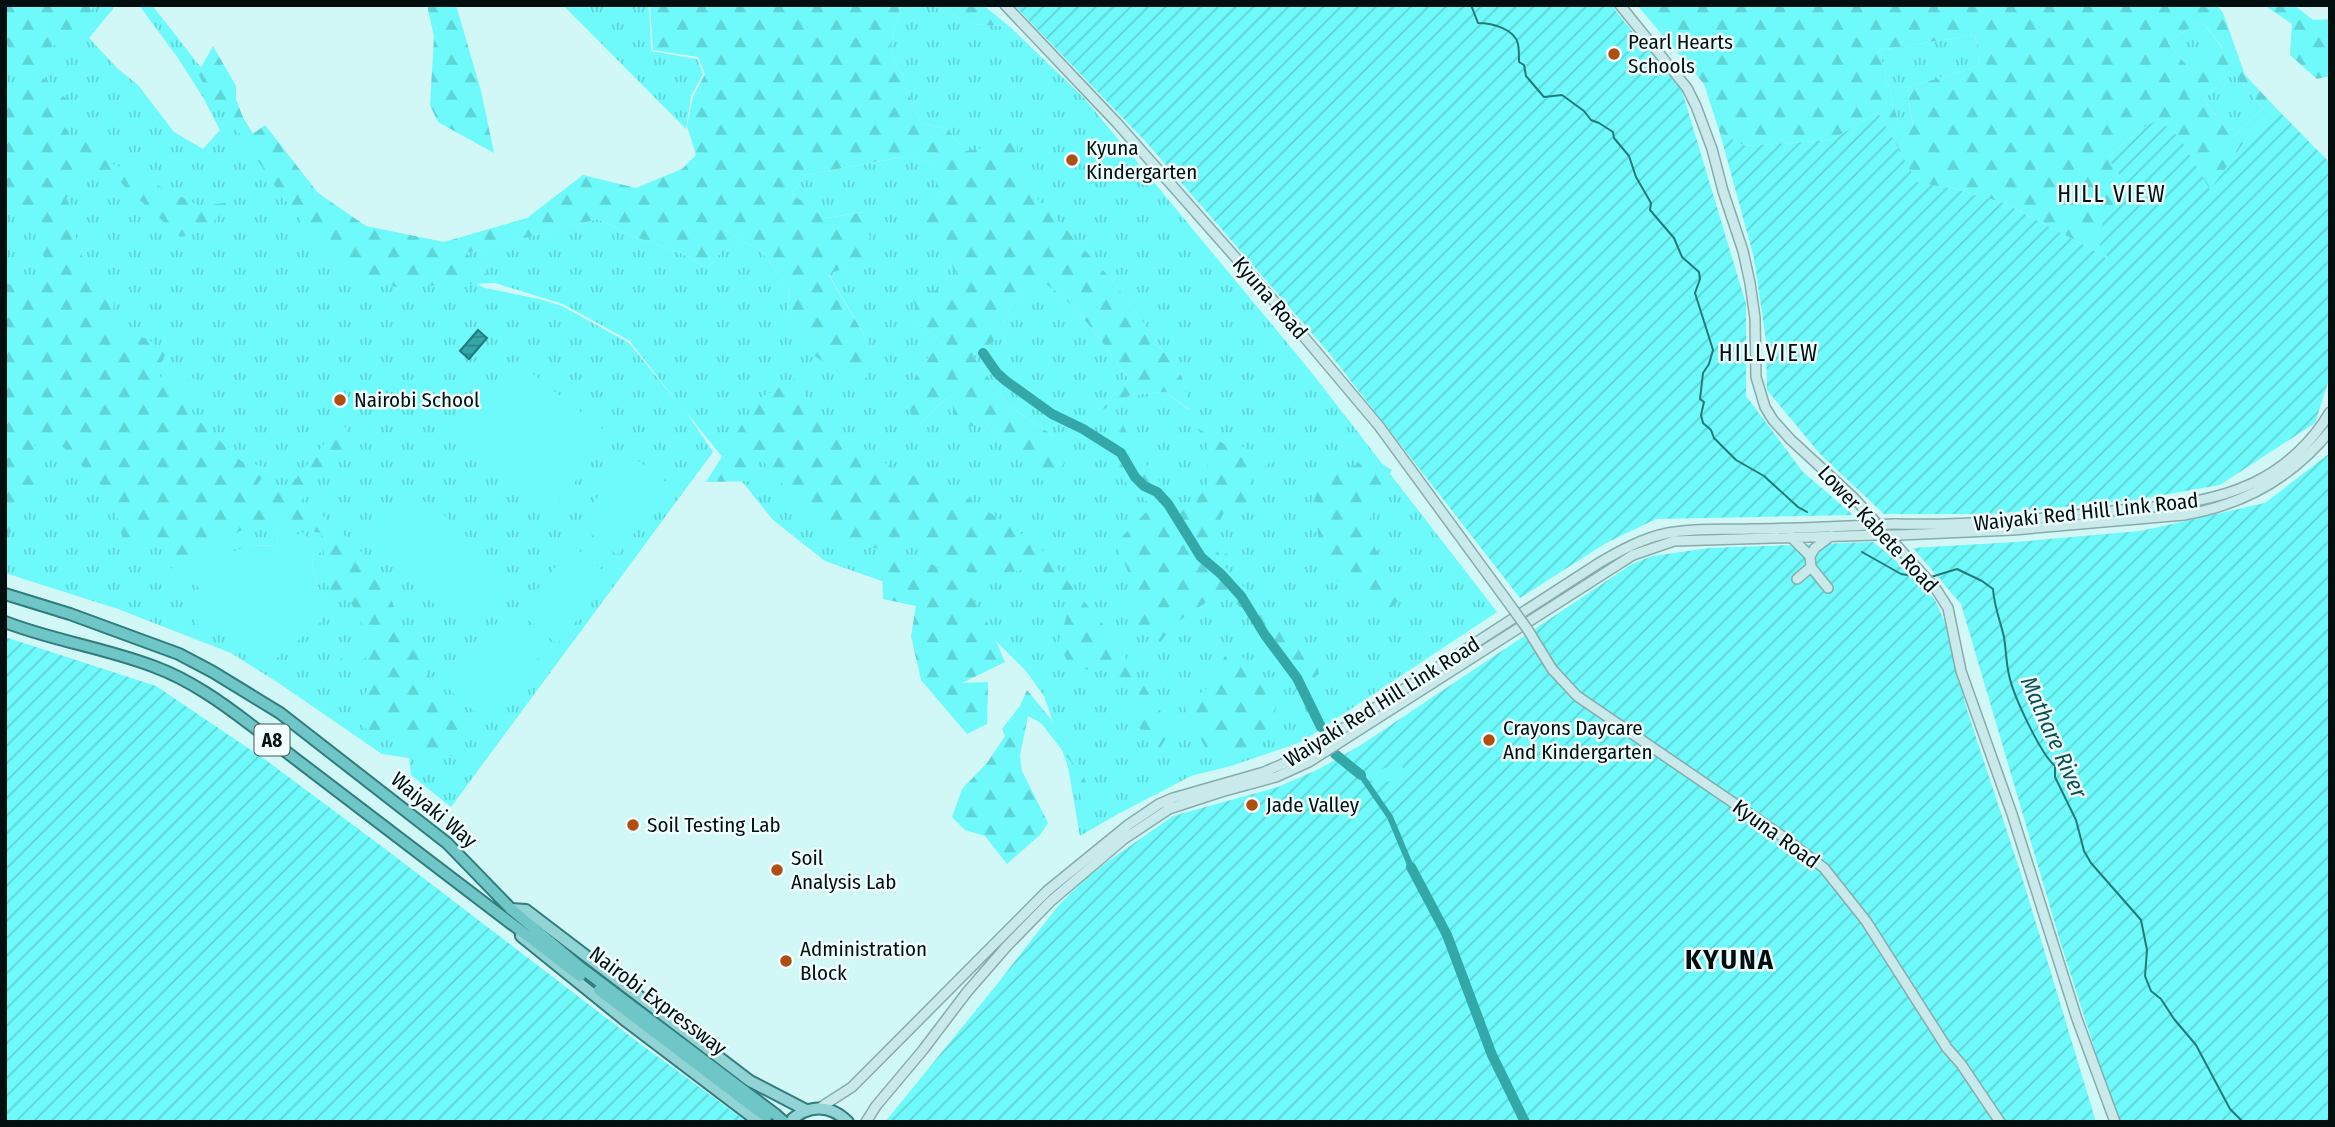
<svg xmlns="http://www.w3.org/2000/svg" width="2335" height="1127" font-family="'Fira Sans Condensed',sans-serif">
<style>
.grass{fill:url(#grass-tufts);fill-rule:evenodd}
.forest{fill:url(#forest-firs);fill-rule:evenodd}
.garden{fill:url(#garden-furrows)}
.pitch{fill:#6ef9fb}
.water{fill:url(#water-rules);stroke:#25797a;stroke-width:2}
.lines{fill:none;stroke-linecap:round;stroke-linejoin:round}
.stream{stroke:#25797a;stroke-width:2}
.canal{stroke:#34a7a9;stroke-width:6}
.river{stroke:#34a7a9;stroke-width:10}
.secondary-casing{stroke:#88abab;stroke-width:12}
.primary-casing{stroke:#317c7d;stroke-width:14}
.trunk-casing{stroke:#317c7d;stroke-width:14}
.secondary{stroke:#c9e9ea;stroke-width:9}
.primary{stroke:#92d4d5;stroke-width:10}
.trunk{stroke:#6ec6c7;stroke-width:10}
.secondary-bridge-casing{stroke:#88abab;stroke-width:12;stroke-linecap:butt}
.trunk-bridge-casing{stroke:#317c7d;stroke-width:14;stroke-linecap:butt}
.secondary-bridge{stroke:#c9e9ea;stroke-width:9}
.trunk-bridge{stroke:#6ec6c7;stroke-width:10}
.poi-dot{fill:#b04e0f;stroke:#f0ffff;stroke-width:2.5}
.labels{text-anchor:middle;stroke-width:5;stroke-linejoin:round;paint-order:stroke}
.shield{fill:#f0ffff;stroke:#4a5656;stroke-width:2}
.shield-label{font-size:19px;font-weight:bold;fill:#030e0e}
.poi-label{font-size:21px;fill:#030e0e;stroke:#f0ffff;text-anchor:start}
.street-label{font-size:21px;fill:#030e0e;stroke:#f0ffff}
.neighbourhood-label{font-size:23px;letter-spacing:2px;fill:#030e0e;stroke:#f0ffff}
.water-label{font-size:23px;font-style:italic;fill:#0e5051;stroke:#f0ffff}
.district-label{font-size:28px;font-weight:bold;letter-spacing:2px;fill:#030e0e;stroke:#f0ffff}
</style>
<defs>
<pattern id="grass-tufts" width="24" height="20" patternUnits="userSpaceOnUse" patternTransform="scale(1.75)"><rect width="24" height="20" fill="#6ef9fb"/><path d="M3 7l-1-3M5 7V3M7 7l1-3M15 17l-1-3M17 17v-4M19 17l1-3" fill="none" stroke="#5ed4d6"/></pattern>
<pattern id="forest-firs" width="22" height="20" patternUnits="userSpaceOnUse" patternTransform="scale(1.75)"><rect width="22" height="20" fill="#6ef9fb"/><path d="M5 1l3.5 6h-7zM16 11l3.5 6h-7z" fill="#5ed4d6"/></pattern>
<pattern id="garden-furrows" width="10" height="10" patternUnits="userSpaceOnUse" patternTransform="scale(1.75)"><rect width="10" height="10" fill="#6ef9fb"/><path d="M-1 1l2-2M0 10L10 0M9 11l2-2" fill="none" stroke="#5ed4d6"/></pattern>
<pattern id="water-rules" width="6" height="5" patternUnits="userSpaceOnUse" patternTransform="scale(1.75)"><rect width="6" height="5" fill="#34a7a9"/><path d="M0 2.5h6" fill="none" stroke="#2a8688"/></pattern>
</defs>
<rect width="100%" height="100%" fill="#d1f7f7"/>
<!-- grass -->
<path class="grass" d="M5 5H113V9L89 38 118 69 138 85 174 132 203 149 220 130 204 99 178 58 139 5H152L198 64 232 101 276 169 339 225 432 262 485 288 539 299 562 306 629 343 677 402 630 341 563 304 495 283 465 253 598 219 635 237 679 252 708 268 734 236 763 253 789 289 787 314 872 348 828 273 848 267 863 212 826 218 792 194 805 175 903 157 935 163 944 250 958 276 919 323 942 342 920 367 916 429 937 406 952 396 985 423 1008 447 1055 437 1008 405 973 356 996 340 1012 304 1035 277C1073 296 1104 345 1129 379L1098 411 1131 395 1166 392 1189 410 1182 377 1113 281 1016 176 966 151 948 130 920 122 890 46 901 6 931 5 974 24 1010 27 1084 98 1312 373 1497 612 1301 742 1231 766 1191 776 1116 815 1080 836 1068 767 1044 696 1026 671 982 627 913 592 825 561 773 520 686 412 713 452 451 807 411 775 409 758 382 754 280 684 231 653 118 609 5 573ZM279 534 322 551 313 556 312 569 321 595 195 623 206 595 197 585 248 545 277 546Z
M563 5H649L651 51 697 59 703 74 691 96 686 129Z
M2201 20 2223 49 2192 72 2168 43Z
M1975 35 1980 65 1907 88 1913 127 1899 125 1879 50Z
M2230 71 2263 108 2233 137 2204 100Z"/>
<!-- forest -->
<path class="forest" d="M5 5H95L74 39 41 50 36 71 60 94 79 107 63 124 73 141 101 139 97 156 200 206 231 202 205 231 180 237 119 181 83 175 66 199 79 249 95 284 114 303 111 329 148 339 166 353 157 373 167 383 196 378 184 401 200 422 241 461 269 468 252 492H281L290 486 342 422 349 434 344 448 320 473 299 504 323 516 355 545 377 568 396 611 439 696 463 733 452 756 430 757 406 737 379 738 360 724 365 694 374 677 365 657 351 670 338 665 347 645 366 642V632L348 597 331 605 321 533 260 521 218 542 158 594 177 558 172 546 123 540 112 496 63 447 20 426 40 452 35 492 5 541V284L36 287 51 270 36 242 45 225 27 211 5 199V101L14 102 26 91C27 66 21 60 5 42Z
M427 5H456L481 91 494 153 438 122 430 105 434 36Z
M650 5H927L901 6 890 46 920 122 948 130 966 151 1017 142V176L1113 281 1182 377 1190 410 1166 392 1131 395 1096 413 1129 379C1104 345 1073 296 1035 278L1012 304 996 340 973 356 1008 405 1055 437 1064 463 1051 486 1033 474 985 423 964 428 954 418 952 396 937 406 915 430 907 398 920 367 942 342 919 323 912 294 946 289 957 276 944 250 922 220 939 204 934 163 902 157 805 175 792 194 826 218 864 212 876 262 848 267 828 274 872 348 863 389 809 352 787 314 789 289 763 253 734 236 708 268 679 252 635 237 598 219 466 253 495 283 396 287 353 277 315 240 270 179 229 117 208 93 198 73 213 46 236 86V99L250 136 265 125 318 193 366 226 444 242 527 218 583 175 636 188 682 169 696 155 687 126 693 97 705 74 698 57 653 50Z
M931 5H983L1010 27 974 24Z
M1637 5H2217L2223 13 2245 75 2276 108 2255 127 2210 191 2180 138 2139 129 2109 157 2119 174 2116 209 2105 215 2112 263 2093 250 2004 203 1955 189 1917 183 1878 112 1831 140 1745 146 1720 133 1704 84ZM2201 20 2223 48 2192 72 2168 43ZM1975 35 1980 65 1907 88 1913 126 1899 125 1879 50ZM2230 71 2263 108 2233 137 2204 100Z
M2264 5H2294L2313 20 2330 19V76L2317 79 2290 55 2292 24Z
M795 379 830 433 899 470 958 492 1037 544 1105 627 1172 729 1158 751 1137 725 1135 697 1116 672 1071 668 1058 643C1074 599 1069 603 1041 568L975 576 918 544 881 549 847 544 775 477 758 454 753 481 706 482 758 399Z
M1122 422 1133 447 1178 505 1193 501 1208 488 1207 442 1197 428 1226 445 1237 444 1273 460 1250 480 1253 502 1225 511 1210 538 1220 556 1237 549 1225 567 1259 603 1296 633 1314 652 1319 674 1295 691 1281 646 1223 591 1177 622 1160 642 1133 626 1129 574 1116 543 1152 506 1111 469 1106 424Z
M1372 458 1392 470 1369 507 1375 548 1402 598 1382 616 1351 593 1322 567 1318 533 1315 486 1343 470Z
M882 560C895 561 921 559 931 564 972 583 989 623 1005 662L962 683 988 682 987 724 967 734 921 680 911 636 916 606 883 599Z
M1236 650 1279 694 1271 732 1236 757 1208 753 1184 706 1220 678 1224 657Z
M1027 690 1062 733 1091 792 1083 807 1072 763 1041 723 1028 716 1020 755 1022 771 1048 823 1040 835 1007 864 985 836 965 830 952 817 962 789 987 763 1005 736 1002 729 1020 706Z"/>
<!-- garden -->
<path class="garden" d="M1014 5H1613L1617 13 1682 91 1746 304V396L1803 472 1853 515 1656 519 1606 543 1520 598 1330 354 1146 142Z
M2276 108 2330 163V376L2315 423 2220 485 2135 500 1992 514H1884L1820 454 1767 390 1766 340 1754 258 1720 133 1745 146 1831 140 1878 112 1917 182 1955 189 2004 203 2093 250 2110 261 2098 241 2105 215 2116 209 2119 174 2108 158 2139 129 2159 120 2180 138 2210 190 2255 127Z
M2330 453V1122H2118L2061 944 1961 604 1913 548 2016 542 2141 531 2265 503Z
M1873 542 1892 557 1935 600 1946 625 1967 710 2022 877 2096 1122H885L994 988 1058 906 1085 879 1107 862 1173 816 1278 787 1319 769 1361 745 1632 564 1653 556 1709 548Z
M5 637 156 686 267 761 384 848 639 1043 747 1122H5Z"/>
<!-- pitch -->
<path class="pitch" d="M515 360 611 436 555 507 459 431Z
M631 455 671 486 617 555 577 523Z
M408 498 431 503 492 560C499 574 502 588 492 601 465 637 432 603 410 582 401 573 386 563 380 552 368 528 383 503 408 498Z
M302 532 322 551 313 556 312 569 321 595V622L274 660 194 623 205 596 197 585 194 578 200 568 248 545 277 546 279 534 293 538Z
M573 546 612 578 557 644 518 612Z
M509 609 550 645 484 720 443 684Z
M1402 765 1405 778 1372 785 1370 771Z"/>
<!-- water -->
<path class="water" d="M478 330 487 338 469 359 460 351Z"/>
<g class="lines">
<!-- stream -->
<path class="stream" d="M1471 5 1478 23C1492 23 1515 29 1518 44 1519 49 1519 56 1519 62L1524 65 1526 76 1544 97 1562 95 1584 111 1591 120 1599 123 1613 132 1614 138 1629 156 1636 177 1651 203 1650 210 1674 238 1682 257 1699 272 1700 279 1695 293 1713 350 1709 364 1703 373 1700 399 1704 402 1701 415 1703 423 1711 430 1714 438 1736 460 1764 476 1798 507 1807 512
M1862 552 1901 574 1918 577
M1931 577 1957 569 1982 581 1993 589C1994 606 2000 620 2004 637 2006 649 2006 662 2009 675 2013 695 2040 753 2055 766V777L2076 820 2084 851 2091 863 2141 920 2147 950 2145 976 2151 991 2161 999 2174 1019 2196 1045 2230 1109 2243 1122"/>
<!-- canal -->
<path class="canal" d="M1361 775 1390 817 1411 867"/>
<!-- river -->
<path class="river" d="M983 353 997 373 1006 381 1052 414 1083 429 1121 453 1135 477 1144 486 1157 492 1168 504 1201 557 1221 574 1241 596 1265 635 1297 678 1321 727
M1335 754 1361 775
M1411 867 1447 935 1492 1055 1525 1122"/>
<defs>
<path id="secondary" d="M1005 5 1117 123 1273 300 1379 426 1513 609
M1620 5 1687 88 1696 106 1712 149 1723 191 1743 251 1750 283 1755 318 1756 377 1765 407 1773 420 1790 439 1854 498 1936 589 1948 608 1961 671 2012 814 2077 1019 2115 1122
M1895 524C1968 526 2040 519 2112 511 2160 506 2209 504 2253 483 2284 468 2312 443 2330 412
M1899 535 2013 530 2184 515C2243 505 2292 478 2330 431
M1791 537 1810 556 1811 567 1828 588
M1810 556 1815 548 1831 536
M1797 579 1811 567
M1528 630 1552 669 1577 696 1782 836 1824 868 1866 921 1947 1048 1961 1064 2000 1122
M821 1107 852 1087 1047 891 1128 825 1159 804 1173 798 1264 772 1299 757 1599 563C1621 550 1643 538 1668 533 1695 528 1723 530 1750 529 1789 529 1829 527 1869 525
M866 1122 876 1106 923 1050 967 992 1007 946 1051 901 1124 839 1169 809 1221 792 1276 777 1309 762 1633 555 1674 541 1877 535"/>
<path id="primary" d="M511 909 526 910 750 1081 806 1110
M521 936 626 1021 759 1122
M789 1122C808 1104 830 1104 848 1122"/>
<path id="trunk" d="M5 594 70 614 179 654 213 672 280 713 447 843 511 909 580 967 775 1114
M5 622C54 641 106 648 155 667 190 680 221 702 251 725L580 976
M599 990 773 1122"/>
</defs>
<!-- secondary casing -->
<use href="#secondary" class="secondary-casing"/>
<!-- primary casing -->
<use href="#primary" class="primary-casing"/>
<!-- trunk casing -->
<use href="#trunk" class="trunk-casing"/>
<!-- secondary -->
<use href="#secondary" class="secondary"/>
<!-- primary -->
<use href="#primary" class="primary"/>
<!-- trunk -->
<use href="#trunk" class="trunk"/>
<defs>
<path id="secondary-bridge" d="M1869 525 1895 524
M1877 535H1899
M1513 609 1528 630"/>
<path id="trunk-bridge" d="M775 1114 784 1122"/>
</defs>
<!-- secondary-bridge casing -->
<use href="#secondary-bridge" class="secondary-bridge-casing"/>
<!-- trunk-bridge casing -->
<use href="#trunk-bridge" class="trunk-bridge-casing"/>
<!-- secondary-bridge -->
<use href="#secondary-bridge" class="secondary-bridge"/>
<!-- trunk-bridge -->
<use href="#trunk-bridge" class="trunk-bridge"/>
</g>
<!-- markers -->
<g class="poi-dot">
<circle cx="1614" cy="54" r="7"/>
<circle cx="1072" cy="160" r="7"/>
<circle cx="340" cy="400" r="7"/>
<circle cx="1489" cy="740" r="7"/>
<circle cx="1252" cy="805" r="7"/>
<circle cx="633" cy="825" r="7"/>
<circle cx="777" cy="870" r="7"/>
<circle cx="786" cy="961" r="7"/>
</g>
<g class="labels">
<!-- shield labels -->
<rect class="shield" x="254.5" y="724.5" width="35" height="31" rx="5"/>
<g class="shield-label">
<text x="272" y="747">A8</text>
</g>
<!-- poi labels -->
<g class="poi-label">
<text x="1628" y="49">Pearl Hearts<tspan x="1628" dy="24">Schools</tspan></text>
<text x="1086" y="155">Kyuna<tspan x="1086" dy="24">Kindergarten</tspan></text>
<text x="354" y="407">Nairobi School</text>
<text x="1503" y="735">Crayons Daycare<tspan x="1503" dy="24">And Kindergarten</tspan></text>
<text x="1266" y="812">Jade Valley</text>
<text x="647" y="832">Soil Testing Lab</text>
<text x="791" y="865">Soil<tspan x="791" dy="24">Analysis Lab</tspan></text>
<text x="800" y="956">Administration<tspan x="800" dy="24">Block</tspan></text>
</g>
<!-- street labels -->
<g class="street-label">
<text transform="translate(1270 298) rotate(49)" y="7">Kyuna Road</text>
<text transform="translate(2086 512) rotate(-6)" y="7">Waiyaki Red Hill Link Road</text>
<text transform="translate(1878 529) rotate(47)" y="7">Lower Kabete Road</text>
<text transform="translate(1382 702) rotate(-32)" y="7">Waiyaki Red Hill Link Road</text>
<text transform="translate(434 810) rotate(40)" y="7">Waiyaki Way</text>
<text transform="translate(1776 834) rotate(36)" y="7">Kyuna Road</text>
<text transform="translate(658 1001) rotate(37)" y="7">Nairobi Expressway</text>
</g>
<!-- neighbourhood labels -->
<g class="neighbourhood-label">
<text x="2112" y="202">HILL VIEW</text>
<text x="1769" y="361">HILLVIEW</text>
</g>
<!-- water labels -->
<g class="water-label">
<text transform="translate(2054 737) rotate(66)" y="8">Mathare River</text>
</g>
<!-- district labels -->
<g class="district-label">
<text x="1730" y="969">KYUNA</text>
</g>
</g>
<!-- border -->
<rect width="2335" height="1127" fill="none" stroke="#030e0e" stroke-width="14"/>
</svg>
